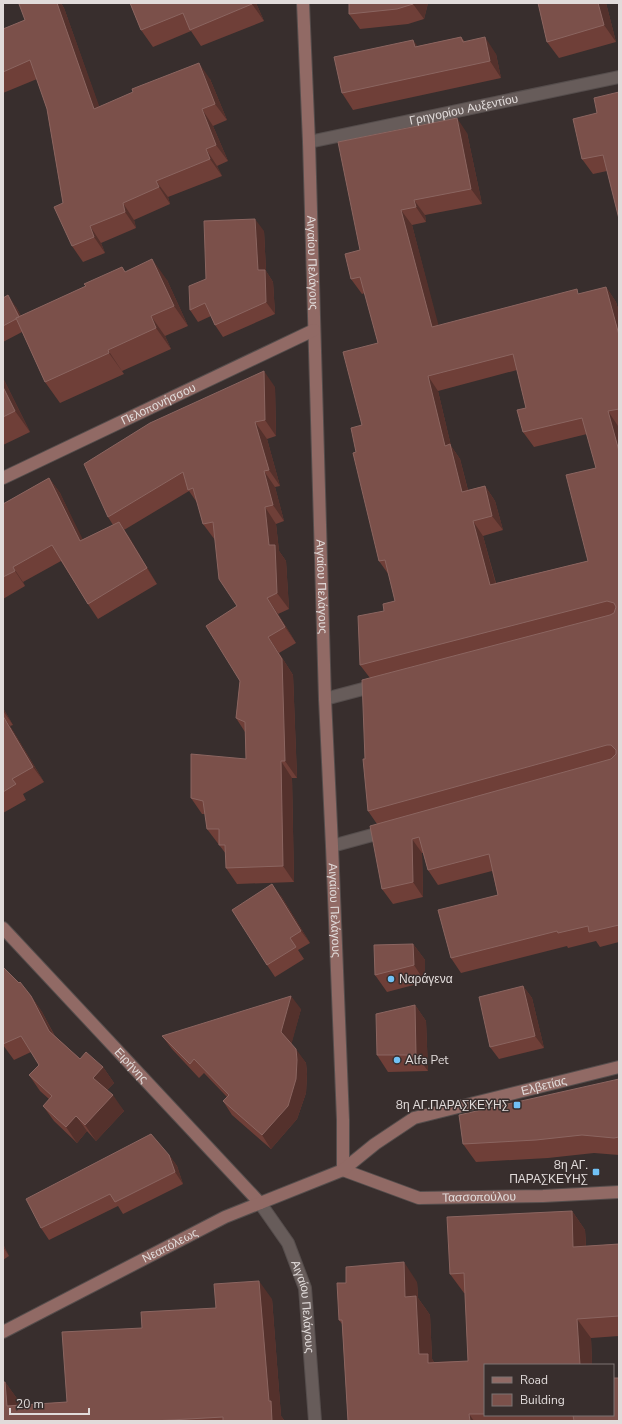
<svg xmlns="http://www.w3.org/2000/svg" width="622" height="1424" font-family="'Nunito Sans',sans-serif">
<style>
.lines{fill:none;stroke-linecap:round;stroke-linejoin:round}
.street-casing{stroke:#554d4c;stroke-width:14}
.secondary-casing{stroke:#554d4c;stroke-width:14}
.street{stroke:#675c5a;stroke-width:12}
.secondary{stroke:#916a65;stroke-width:12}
.wall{fill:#6f3f38;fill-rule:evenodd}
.shaded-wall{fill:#54312c}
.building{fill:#7b504a;stroke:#8b6560;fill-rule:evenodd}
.poi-dot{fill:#71c1f5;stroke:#382e2d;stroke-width:1.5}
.labels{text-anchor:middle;stroke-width:3;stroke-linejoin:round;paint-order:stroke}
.street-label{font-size:12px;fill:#e1dbda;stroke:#382e2d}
.poi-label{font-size:12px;fill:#e1dbda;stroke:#382e2d;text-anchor:start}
</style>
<rect width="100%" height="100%" fill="#382e2d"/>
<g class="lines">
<defs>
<g id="street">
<path id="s1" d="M309 142 619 77"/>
<path d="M325 699 378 685"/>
<path d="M332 846 387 831"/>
<path id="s2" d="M260 1203 288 1243 305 1288 315 1421"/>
</g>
<g id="secondary">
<path id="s3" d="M303 3 309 142 325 699 332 846 343 1120V1170"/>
<path id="s4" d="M3 478 314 330"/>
<path id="s5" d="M3 928 260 1203"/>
<path id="s6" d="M343 1170 419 1198 543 1196 619 1192"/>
<path id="s7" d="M3 1332 225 1217 343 1170 375 1144 414 1118 619 1067"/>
</g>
</defs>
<!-- street casing -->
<use href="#street" class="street-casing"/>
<!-- secondary casing -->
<use href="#secondary" class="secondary-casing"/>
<!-- street -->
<use href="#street" class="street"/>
<!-- secondary -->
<use href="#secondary" class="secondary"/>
</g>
<!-- wall -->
<path class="wall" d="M21 3H61L64 8 99 107 210 79 227 120 213 126 228 161 217 166 222 176 168 197 170 204 134 220 136 228 101 243 105 253 83 262 72 246 63 203 47 109 37 79 3 93V29L25 20Z
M130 3H256L264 21 201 46 191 31 153 47 141 30Z
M349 3H428L424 19 408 24 360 29 349 14Z
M538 3H606L616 42 559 58 547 42Z
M461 37 465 42 496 54 501 78 353 110 342 93 418 46Z
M597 113 607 171 593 174 582 159Z
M467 133 482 204 425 215 426 222 412 225 438 326 580 294 606 287 616 302 619 312V426H618L619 429V942L600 947 596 941 568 948 567 946 461 973 451 958 498 895 492 871 438 885 428 870 423 853H422L423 897 393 904 382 889 377 824 368 811 365 759 370 678 360 665 384 611 395 601 389 575 379 561 356 452 378 343 365 293 362 294 351 279 360 250ZM517 370 526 408 523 432 534 447 587 434 596 468 588 561 496 583 483 536 503 530 495 501 485 486 468 490 460 459 451 446 438 391Z
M264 231 266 271 273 282 275 314 223 337 215 325 211 316 198 322 190 310 206 279Z
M122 267 125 272 167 280 188 326 165 336 171 349 122 371 124 374 60 403 45 382 22 332 3 342V298L16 307 21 316 86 286Z
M3 378 30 432 3 445Z
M275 387 276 436 267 439 280 486 275 487 284 521 276 524 279 551 286 561 289 609 278 614 296 643 279 653 293 675 297 778H292L294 882 237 884 226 868V854L207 829 205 814H202L191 798 246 759 245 732 236 718 240 681 237 606 215 540 203 524 198 504 189 491 124 530 157 584 98 619 88 604 61 561 23 582 25 586 3 599V504L49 478 60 493 82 540 113 525 108 517Z
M3 708 13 725 10 726 44 782 23 794 26 800 3 813Z
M281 896 310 943 298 950 304 959 275 977 267 965Z
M413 944 425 960V982L387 992 375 975Z
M3 967 31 996 42 1012 55 1036 80 1059 103 1067 114 1083 107 1090 124 1111 96 1141 87 1131 77 1143 54 1121 43 1106 49 1099 40 1091 29 1075 39 1065 31 1052 14 1060 3 1045Z
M523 986 532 998 544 1048 499 1059 490 1047Z
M415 1005 426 1021 428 1071 388 1072 377 1055Z
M301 1009 291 1044 306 1063 307 1074 306 1093 297 1119 271 1149 232 1115 223 1101 227 1097 204 1073 199 1078 172 1049 162 1036Z
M619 1079V1155L594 1153 548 1158 476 1162 463 1144Z
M169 1155 177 1166 183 1184 123 1214 118 1206 49 1240 41 1228Z
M572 1211 585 1230 586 1246 619 1244V1336L591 1338 592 1365H485V1415H613L619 1421H348L342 1324 339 1320 346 1283 417 1282 418 1298 430 1315 432 1359 434 1362 468 1361 465 1293H464L450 1274Z
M3 1244 9 1256 3 1260Z
M272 1299 281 1416 284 1420V1421H3L5 1382 18 1400 19 1405 67 1402 142 1328 216 1308Z"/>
<!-- shaded-wall -->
<path class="shaded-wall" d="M57 3H61L64 8 106 125 94 109Z
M251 3H256L264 21 252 4Z
M413 3H428L424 19 413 4Z
M598 3H606L616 42 604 25Z
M485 37 496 54 501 78 490 61Z
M413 40 425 56 415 47Z
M199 63 210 79 227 120 215 104Z
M202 109 213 126 228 161 216 145Z
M457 118 467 133 482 204 471 189Z
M206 149 217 166 222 176 210 159Z
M156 181 168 197 170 204 159 187Z
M414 200 425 215 426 222 416 207Z
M123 203 134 220 136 228 125 212Z
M401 210 412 225 443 342 432 327Z
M255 219 264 231 266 271 273 282 275 314 266 302 258 270Z
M90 226 101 243 105 253 94 237Z
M152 259 167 280 188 326 174 306Z
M606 287 616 302 619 312V335Z
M8 295 16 307 28 329 20 317Z
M151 316 165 336 171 349 156 328Z
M108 350 124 374 109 353Z
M264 371 275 387 276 436 265 420Z
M428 376 438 391 451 446 460 459 472 507 462 492 445 446Z
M3 378 30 432 15 411 3 387Z
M608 411 618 426 619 429V451Z
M255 422 267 439 280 486 269 470Z
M264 471 275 487 284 521 273 505Z
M49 478 60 493 91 556 80 541Z
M485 486 495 501 503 530 492 516Z
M265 507 276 524 279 551 286 561 289 609 277 593 269 545Z
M473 521 483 536 500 600 490 585Z
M119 522 130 538 157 584 147 568Z
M13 567 23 582 25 586 15 571Z
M267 598 278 614 296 643 285 627Z
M268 637 279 653 293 675 297 778 285 761Z
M3 708 13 725 3 711Z
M3 716 10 726 44 782 33 767Z
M281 761 292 778 294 882 283 866Z
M412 839 422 853 423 897 413 882Z
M272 884 281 896 310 943 301 931Z
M413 944 425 960V982L414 965Z
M523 986 532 998 544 1048 535 1036Z
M31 996 42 1012 60 1047 49 1031Z
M291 996 301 1009 291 1046 281 1032Z
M415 1005 426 1021 428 1071 416 1055Z
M296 1049 306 1063 307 1074 306 1093 297 1119 271 1149 262 1135Z
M103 1067 114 1083 104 1093 93 1078Z
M113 1095 124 1111 96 1141 85 1125Z
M76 1116 87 1131 77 1143 66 1127Z
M169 1155 177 1166 183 1184 175 1172Z
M572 1211 585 1230 587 1266 573 1247Z
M3 1244 9 1256 3 1247Z
M404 1262 417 1282 418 1298 430 1315 432 1359 441 1373 419 1354 405 1297Z
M259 1281 272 1299 281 1416 284 1420V1421H272L269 1401Z
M577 1319 591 1338 592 1365H580Z
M5 1382 18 1400 20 1421 7 1406Z
M469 1414 474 1421H470Z"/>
<!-- building -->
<path class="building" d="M21 3H57L94 109 133 92 132 89 199 63 215 104 202 109 216 145 206 149 210 159 156 181 159 187 123 203 125 212 90 226 94 237 72 246 54 207 63 203 47 109 30 60 3 72V29L25 20 19 4Z
M130 3H251L252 4 190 30 183 13 141 30Z
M349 3H413V4L397 9 349 14Z
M538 3H598L604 25 547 42Z
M461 37 463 42 485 37 490 61 342 93 334 57 413 40 415 47Z
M619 92V219L603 155 582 159 573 119 597 113 594 98Z
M457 118 471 189 414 200 416 207 401 210 432 327 577 289 578 294 606 287 619 335V409L608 411 619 451V925L589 932 588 926 558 933 557 931 451 958 438 910 498 895 489 854 428 870 419 837 412 839 413 882 382 889 370 826 611 759 616 754V750L611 745H607L368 811 363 759H365L362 680 610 615 614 613 616 607 614 603 607 601 360 665 358 616 384 611 383 604 395 601 385 560 379 561 353 453 356 452 351 428 362 425 343 352 378 343 360 277 351 279 345 254 360 250 338 142ZM513 354 526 408 517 410 523 432 582 418 596 468 566 475 588 561 490 585 473 521 492 516 485 486 462 492 450 444 445 446 428 376Z
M255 219 258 270H265L266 302 215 325 205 303 190 310 189 286 206 279 204 221Z
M152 259 174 306 151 316 156 328 108 350 109 353 45 382 16 318 86 286 84 284 122 267 125 272Z
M8 295 19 317 16 318V319L3 326V298Z
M264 371 265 420 255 422 269 470 264 471 273 505 265 507 269 545H275L277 593 267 598 285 627 268 637 282 659 285 761H281L283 866 226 868 225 845H219V829H207L203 801 191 798V754L246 759 245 722 236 718 240 681 206 626 237 606 219 579 213 522 203 524 193 488 188 490 183 472 108 517 84 464 150 423Z
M3 387 15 411 3 417Z
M49 478 80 541 119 522 147 568 88 604 52 545 13 567 15 571 3 577V504Z
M3 716 33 767 12 779 16 784 3 792Z
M272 884 301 931 290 938 296 947 267 965 232 910Z
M413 944 414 965 375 975 374 945Z
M3 967 19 983 20 982 31 996 49 1031 80 1059 86 1052 103 1067 93 1078 113 1095 85 1125 76 1116 66 1127 43 1106 52 1096 29 1075 39 1065 21 1036 3 1044Z
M523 986 535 1036 490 1047 479 997Z
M291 996 281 1032 296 1049 297 1060 296 1079 288 1106 262 1135 223 1101 229 1095 194 1059 190 1064 162 1036Z
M415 1005 416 1055H377L376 1014Z
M619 1079V1137L614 1138 582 1135 536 1140 463 1144 459 1115Z
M151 1134 169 1155 175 1172 115 1202 110 1194 41 1228 26 1199Z
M572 1211 573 1247 619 1244V1316L577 1319 580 1365H485V1414H469L470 1421H348L342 1320H339L337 1283H346V1267L404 1262 405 1297 416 1296 419 1354H428V1363L468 1361 464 1273 450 1274 447 1217Z
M259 1281 269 1401H271L272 1421H223V1417L153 1421H3V1382H5L7 1406 67 1402 62 1332 142 1328 141 1312 216 1308 214 1284Z
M613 1378H619V1421H574L573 1415H613Z"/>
<!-- markers -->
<g class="poi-dot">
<circle cx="391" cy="979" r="4"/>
<circle cx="397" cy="1060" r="4"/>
<rect x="513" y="1101" width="8" height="8" rx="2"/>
<rect x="592" y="1168" width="8" height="8" rx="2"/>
</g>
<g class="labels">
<!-- street labels -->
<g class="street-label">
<text dy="4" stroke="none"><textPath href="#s1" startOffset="158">Γρηγορίου Αυξεντίου</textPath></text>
<text dy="4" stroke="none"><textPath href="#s3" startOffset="260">Αιγαίου Πελάγους</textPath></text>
<text dy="4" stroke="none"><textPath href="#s4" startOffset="172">Πελοπονήσσου</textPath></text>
<text dy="4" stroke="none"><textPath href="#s3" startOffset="584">Αιγαίου Πελάγους</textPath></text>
<text dy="4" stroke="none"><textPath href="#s3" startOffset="908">Αιγαίου Πελάγους</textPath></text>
<text dy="4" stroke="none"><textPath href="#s5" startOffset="188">Ειρήνης</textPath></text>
<text dy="4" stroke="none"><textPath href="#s7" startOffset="599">Ελβετίας</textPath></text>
<text dy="4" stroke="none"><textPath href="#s6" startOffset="141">Τασσοπούλου</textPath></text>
<text dy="4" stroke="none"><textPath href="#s7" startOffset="188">Νεαπόλεως</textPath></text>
<text dy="4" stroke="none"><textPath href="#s2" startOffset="115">Αιγαίου Πελάγους</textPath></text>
</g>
<!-- poi labels -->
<g class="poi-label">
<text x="399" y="983">Ναράγενα</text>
<text x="405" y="1064">Alfa Pet</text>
<text x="509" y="1109" text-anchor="end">8η ΑΓ.ΠΑΡΑΣΚΕΥΗΣ</text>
<text x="588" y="1169" text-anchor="end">8η ΑΓ.<tspan x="588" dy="14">ΠΑΡΑΣΚΕΥΗΣ</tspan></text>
</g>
</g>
<!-- border -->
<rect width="622" height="1424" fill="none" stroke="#e1dbda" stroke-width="8"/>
<!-- legend -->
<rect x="484" y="1364" width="130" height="52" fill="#382e2d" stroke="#7c7372"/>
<rect x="492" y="1377" width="20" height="6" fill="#916a65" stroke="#7c7372"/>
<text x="520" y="1384" font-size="12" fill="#e1dbda">Road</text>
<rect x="492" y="1394" width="20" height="12" fill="#7b504a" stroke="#7c7372"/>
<text x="520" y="1404" font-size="12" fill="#e1dbda">Building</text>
<!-- scale -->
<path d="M10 1408v6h79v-6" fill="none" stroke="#e1dbda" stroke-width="2"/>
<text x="16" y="1408" font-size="12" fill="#e1dbda" stroke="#382e2d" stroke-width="3" paint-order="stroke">20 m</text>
</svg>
